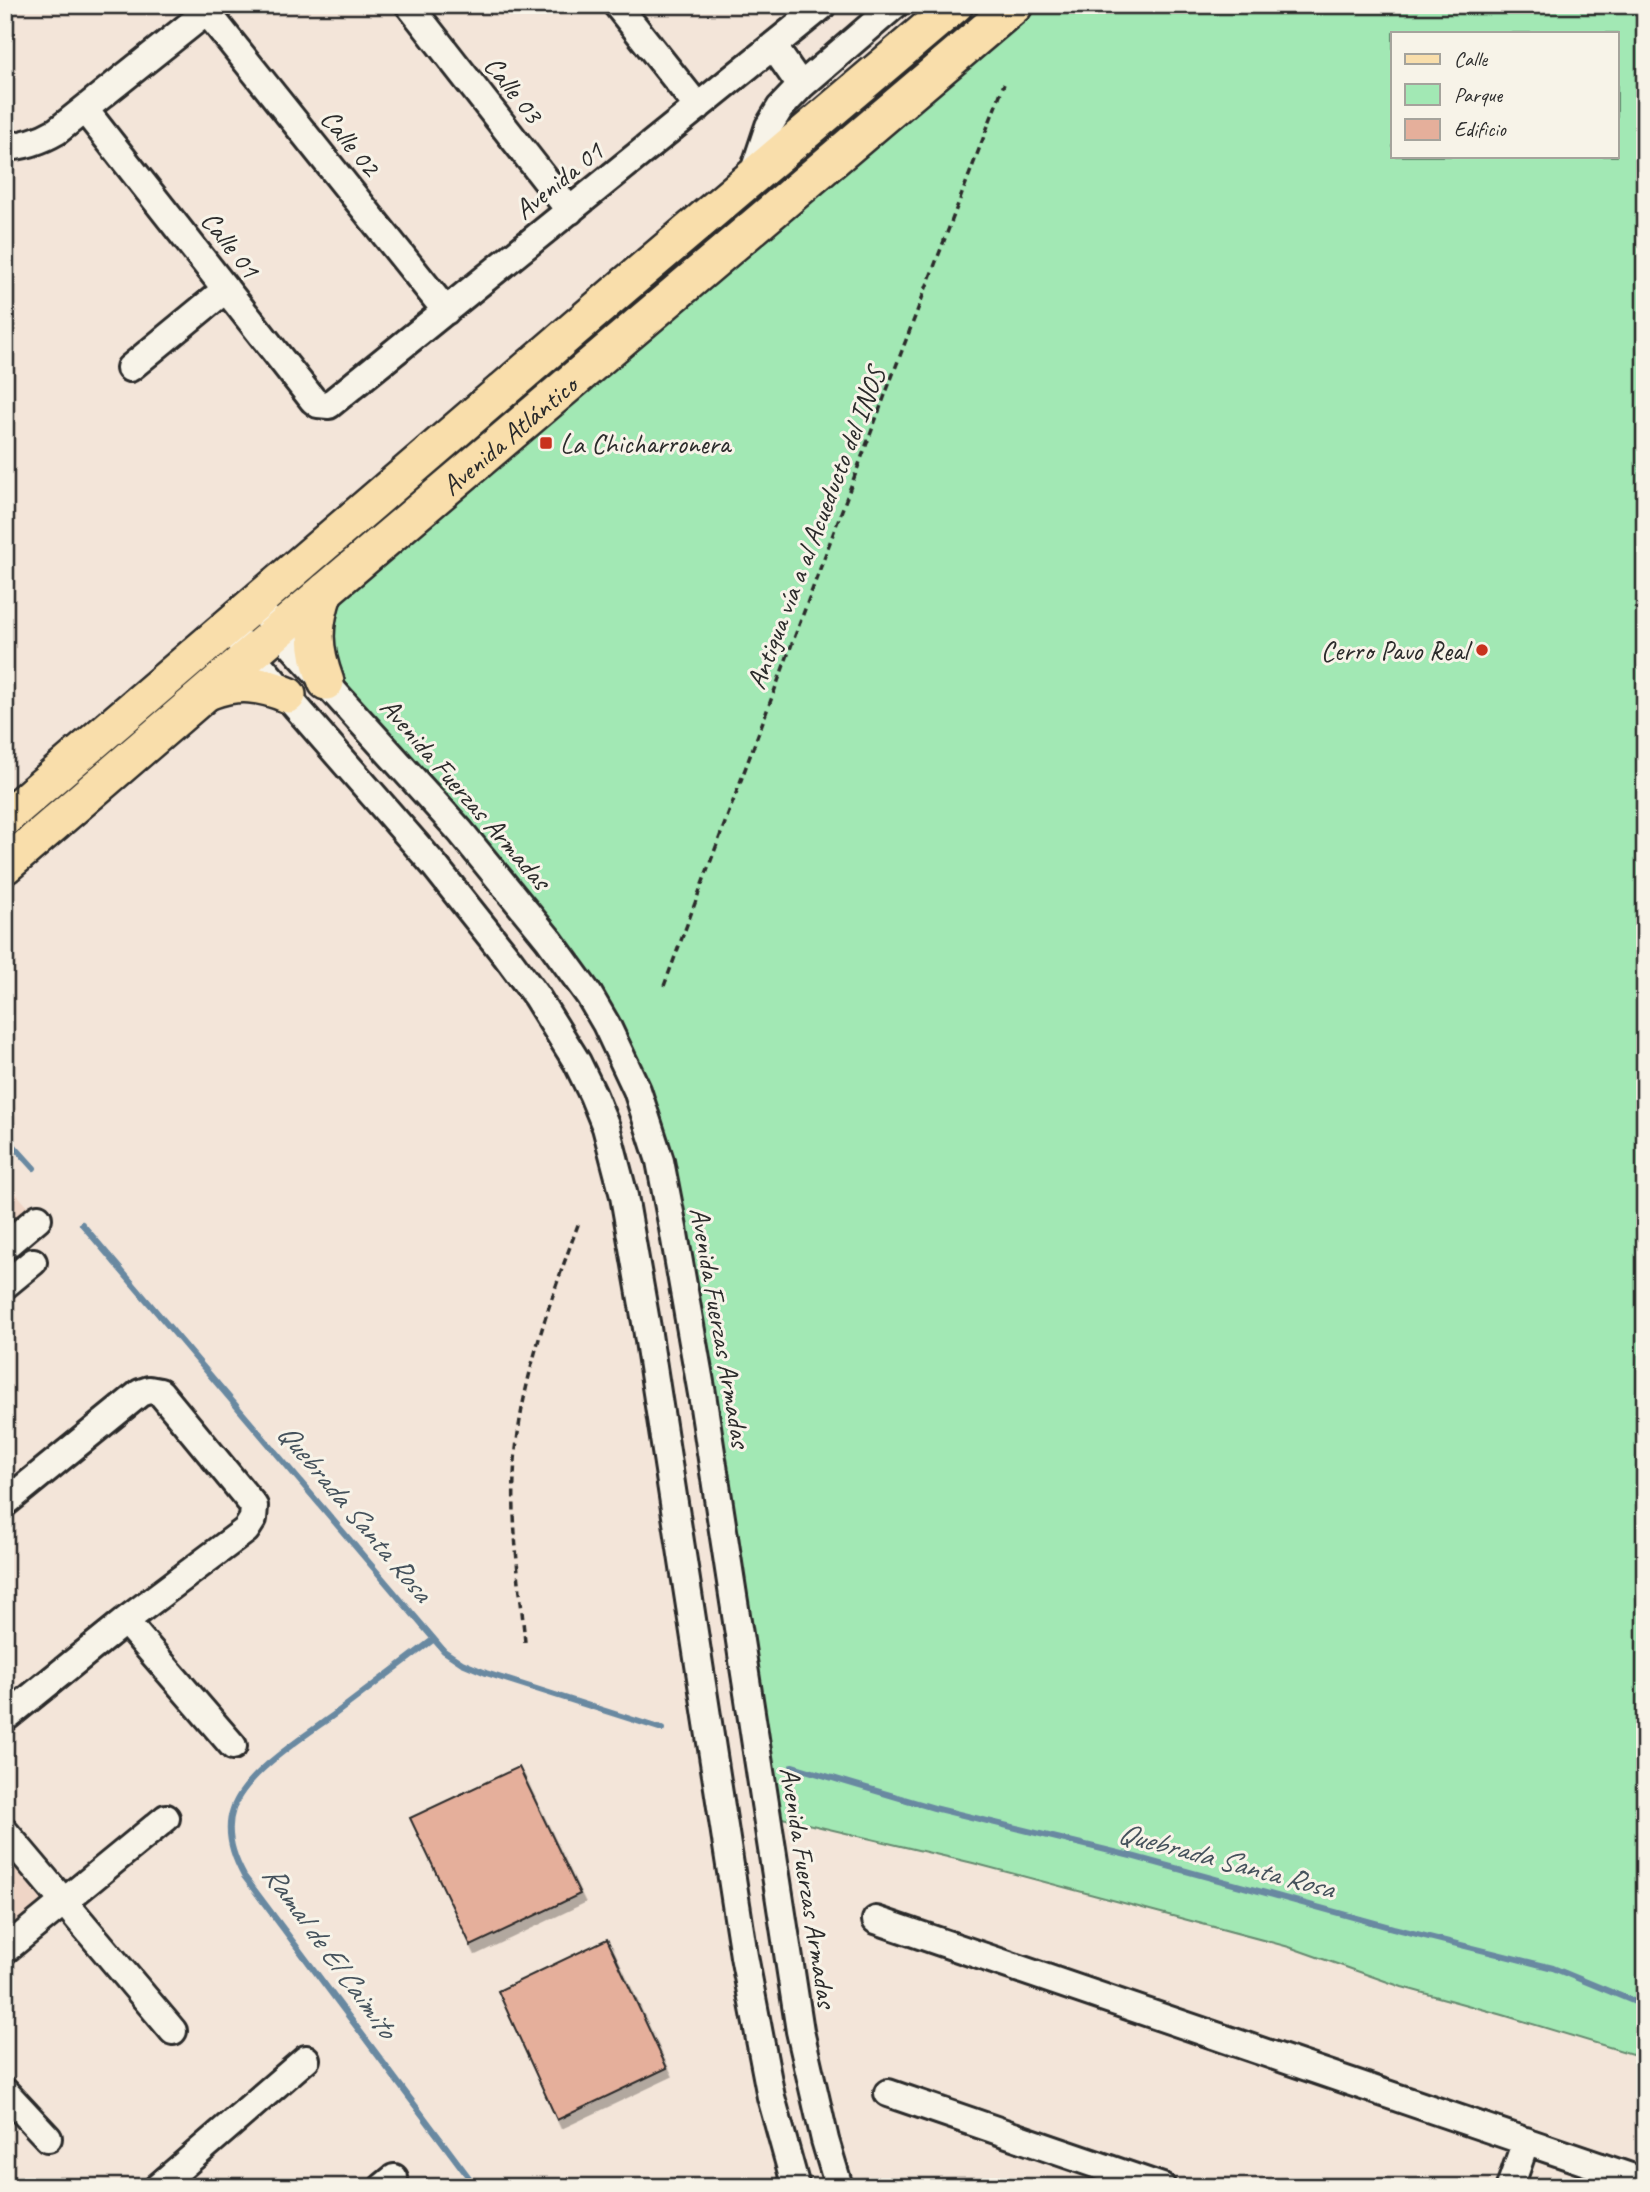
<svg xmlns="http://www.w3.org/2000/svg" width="1650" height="2192" font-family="Caveat,sans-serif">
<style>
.built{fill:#efd5c6}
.green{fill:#a2e8b4;stroke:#668a70;stroke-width:2;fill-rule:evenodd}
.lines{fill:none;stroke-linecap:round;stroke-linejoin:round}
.stream{stroke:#6989a1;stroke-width:6}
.building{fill:#e5af9b;stroke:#2b2b2b;stroke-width:2;filter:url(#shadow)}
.minor-casing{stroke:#2b2b2b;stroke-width:32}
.major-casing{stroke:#2b2b2b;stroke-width:40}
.path{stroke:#2b2b2b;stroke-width:3.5;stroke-dasharray:7 5;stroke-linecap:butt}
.minor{stroke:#f7f3e8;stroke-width:26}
.major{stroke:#f9deab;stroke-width:35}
.poi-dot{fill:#c8321e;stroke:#f7f3e8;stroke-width:2.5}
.labels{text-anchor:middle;stroke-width:6;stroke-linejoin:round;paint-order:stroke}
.street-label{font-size:28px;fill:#2b2b2b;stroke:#f7f3e8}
.poi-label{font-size:28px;fill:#2b2b2b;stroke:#f7f3e8;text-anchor:start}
.water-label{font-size:30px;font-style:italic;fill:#45525c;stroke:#f7f3e8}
</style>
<defs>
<filter id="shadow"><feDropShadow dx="4.5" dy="8" stdDeviation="0" flood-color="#0004"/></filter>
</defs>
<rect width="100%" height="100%" fill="#f3e5d9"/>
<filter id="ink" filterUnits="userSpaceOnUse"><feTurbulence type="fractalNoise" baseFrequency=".0143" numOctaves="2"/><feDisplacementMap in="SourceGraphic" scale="14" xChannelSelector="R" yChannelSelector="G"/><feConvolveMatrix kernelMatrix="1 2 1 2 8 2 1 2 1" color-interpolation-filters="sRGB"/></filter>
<g filter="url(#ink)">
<!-- built -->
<path class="built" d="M5 1181 38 1218 5 1246Z
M5 1832 65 1902 5 1950Z"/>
<!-- green -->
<path class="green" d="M1015 5H1645V2058L1503 2015 1402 1987 1289 1947 973 1863 765 1814 673 1228 606 1024 351 708 318 613ZM1393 33H1617V156H1393Z"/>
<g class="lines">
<!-- stream -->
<path class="stream" d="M5 1136 34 1168
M82 1224 444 1651 462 1663 486 1673 662 1729
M434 1639C401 1664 368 1689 335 1714 305 1736 245 1773 233 1809 225 1832 233 1856 244 1876L476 2187
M792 1766 934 1808 1135 1857 1393 1928 1553 1968 1645 2006"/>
</g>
<!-- building -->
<path class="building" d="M519 1767 580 1894 471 1946 410 1818Z
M607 1939 667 2068 557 2120 498 1991Z"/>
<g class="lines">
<defs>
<path id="minor" d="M409 5 570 211
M617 5 698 107
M207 12 446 311
M773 46 801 86
M85 110 313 400 318 404 329 405 821 7
M5 147C25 146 40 141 57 131L215 5
M751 180 769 126 780 108 801 86 895 5
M130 368 226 289
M266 617 460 831 549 940 589 995 606 1024 637 1090 660 1161 673 1228 702 1394 800 2031 825 2140 839 2187
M238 640 434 865 507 957 536 996 577 1062 593 1095 606 1127 624 1196 647 1328 744 1956 771 2097 796 2187
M5 1246 38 1218
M5 1285 33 1262
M5 1503 140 1393 149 1390 160 1392 254 1506 253 1519 246 1530 125 1621 5 1718
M125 1621 233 1746
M5 1832 173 2031
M876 1920 1645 2182
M5 1950 166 1818
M5 2092 48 2138
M888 2093 1162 2187
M158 2187 306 2059
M383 2187 394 2178
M1510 2187 1526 2141"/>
<g id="major">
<path d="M325 591C313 626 313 647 326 682"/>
<path d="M210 691C237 681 261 683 288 695"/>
<path d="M5 818 624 286 955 5"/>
<path id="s1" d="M5 866 251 654 1015 5"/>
</g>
</defs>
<!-- minor casing -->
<use href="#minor" class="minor-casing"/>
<!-- major casing -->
<use href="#major" class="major-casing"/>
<!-- path -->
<path class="path" d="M664 986 885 395 1004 84
M525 1642C520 1587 512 1532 514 1476 518 1388 549 1304 579 1222"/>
<!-- minor -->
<use href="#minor" class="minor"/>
<!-- major -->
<use href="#major" class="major"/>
</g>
</g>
<!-- markers -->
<g class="poi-dot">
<rect x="539" y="436" width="14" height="14" rx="3.5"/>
<circle cx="1482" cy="650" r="7"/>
</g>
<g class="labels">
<!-- street labels -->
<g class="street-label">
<text transform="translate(514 89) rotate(52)" y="10">Calle 03</text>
<text transform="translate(351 142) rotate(51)" y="10">Calle 02</text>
<text transform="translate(558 180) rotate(-39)" y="10">Avenida 01</text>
<text transform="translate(231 244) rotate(52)" y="10">Calle 01</text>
<text dy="10" stroke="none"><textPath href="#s1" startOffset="663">Avenida Atlántico</textPath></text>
<text transform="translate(815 528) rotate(-69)" y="10">Antigua vía a al Acueducto del INOS</text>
<text transform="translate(466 793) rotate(49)" y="10">Avenida Fuerzas Armadas</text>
<text transform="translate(721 1327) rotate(80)" y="10">Avenida Fuerzas Armadas</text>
<text transform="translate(809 1887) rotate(81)" y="10">Avenida Fuerzas Armadas</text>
</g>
<!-- poi labels -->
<g class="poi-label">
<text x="560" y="453">La Chicharronera</text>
<text x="1468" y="660" text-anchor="end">Cerro Pavo Real</text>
</g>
<!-- water labels -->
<g class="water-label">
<text transform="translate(355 1512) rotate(50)" y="10">Quebrada Santa Rosa</text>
<text transform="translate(1226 1860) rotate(15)" y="10">Quebrada Santa Rosa</text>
<text transform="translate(330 1951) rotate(54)" y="10">Ramal de El Caimito</text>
</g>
</g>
<!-- margin -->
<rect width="1650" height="2192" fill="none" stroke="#f7f3e8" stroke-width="28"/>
<rect x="14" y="14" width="1622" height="2164" fill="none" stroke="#2b2b2b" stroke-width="2.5" filter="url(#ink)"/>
<!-- legend -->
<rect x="1391" y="32" width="228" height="126" fill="#f7f3e8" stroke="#a5a39c" stroke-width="2"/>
<rect x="1405" y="54" width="35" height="10" fill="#f9deab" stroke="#a5a39c" stroke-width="2"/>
<text x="1454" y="66" font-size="21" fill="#2b2b2b">Calle</text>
<rect x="1405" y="84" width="35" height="21" fill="#a2e8b4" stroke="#a5a39c" stroke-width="2"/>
<text x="1454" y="102" font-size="21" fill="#2b2b2b">Parque</text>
<rect x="1405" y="119" width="35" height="21" fill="#e5af9b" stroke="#a5a39c" stroke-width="2"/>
<text x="1454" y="136" font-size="21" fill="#2b2b2b">Edificio</text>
</svg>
